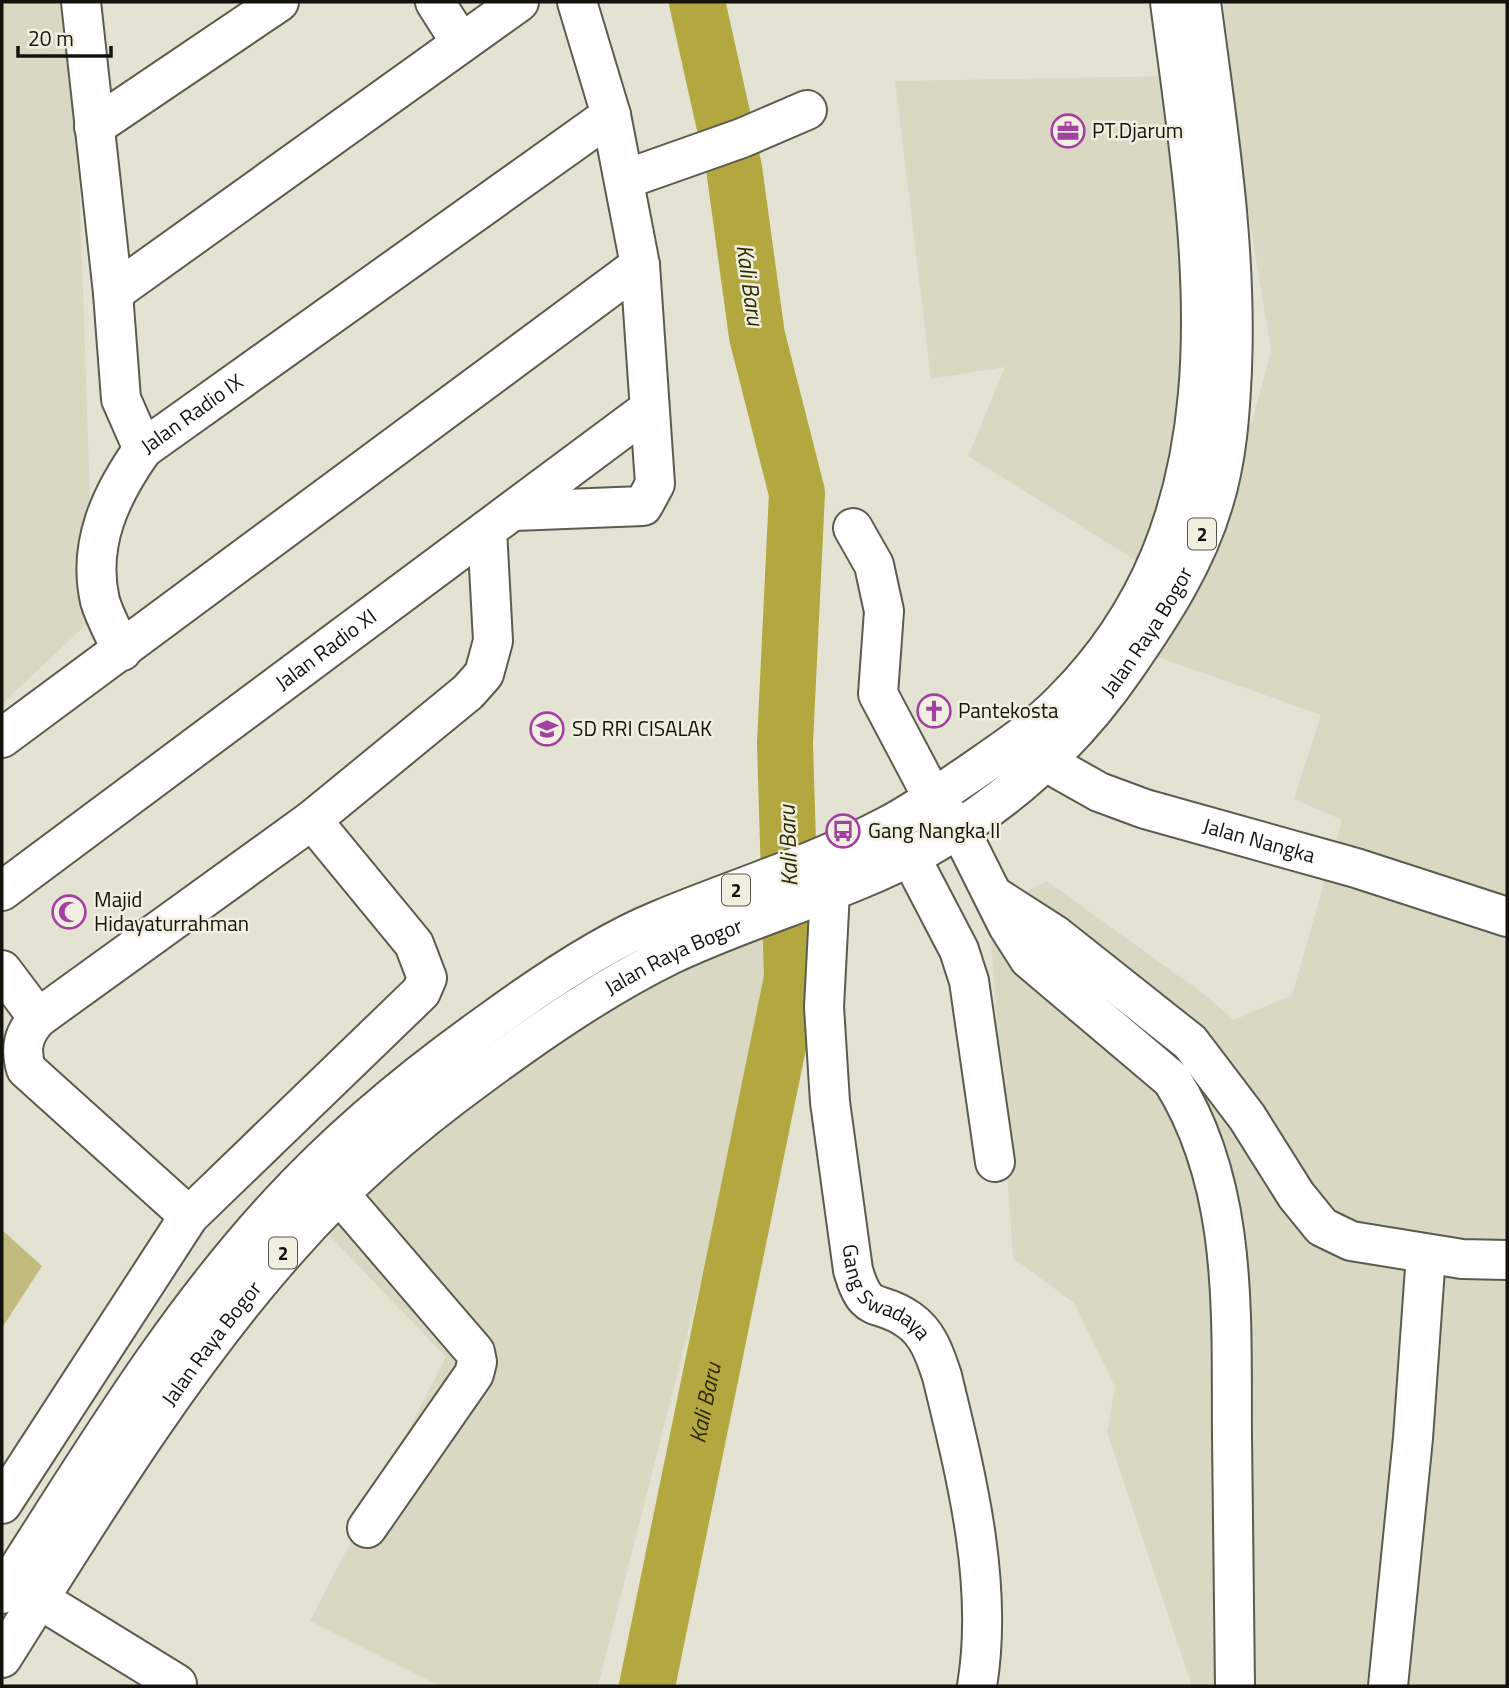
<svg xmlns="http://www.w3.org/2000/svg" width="1509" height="1688" font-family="'Titillium Web',sans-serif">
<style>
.built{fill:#dad8c2}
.green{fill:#c1bb7e}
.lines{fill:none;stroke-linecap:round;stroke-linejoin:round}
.river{stroke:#b3a840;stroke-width:56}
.minor-casing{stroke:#5c5b4e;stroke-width:42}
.highway-casing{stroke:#5c5b4e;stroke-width:42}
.minor{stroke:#fff;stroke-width:38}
.highway{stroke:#fff;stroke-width:38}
.labels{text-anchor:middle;stroke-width:5;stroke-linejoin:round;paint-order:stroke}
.shield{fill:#f1f0e0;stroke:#56554c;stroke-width:2}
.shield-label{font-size:19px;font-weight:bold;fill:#13120d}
.poi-label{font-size:21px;fill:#13120d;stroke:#f1f0e0;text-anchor:start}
.street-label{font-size:21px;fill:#13120d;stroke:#f1f0e0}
.water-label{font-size:23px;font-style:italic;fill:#2f2a00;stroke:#f1f0e0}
</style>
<rect width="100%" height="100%" fill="#e4e3d3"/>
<!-- built -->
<path class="built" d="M2 2H60L78 141 94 617 2 704Z
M1223 2H1507V1686H1192L1107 1432 1115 1387 1074 1303 1013 1258 989 910 1047 881 1205 995 1234 1020 1292 995 1342 820 1294 799 1321 715 1155 656 1187 592 968 456 1005 367 931 379 895 81 1174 76 1192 410 1251 425 1271 351 1248 210Z
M773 931 770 1009 598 1686H440L310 1621 446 1357 324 1230 402 1152 587 1001Z"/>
<!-- green -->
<path class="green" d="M2 1230 42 1266 2 1328Z"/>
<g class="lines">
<!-- river -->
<path class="river" id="s1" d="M647 1686 792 978 785 743 797 493 757 336 734 168 697 2"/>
<defs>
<g id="minor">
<path d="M81 2 113 293 121 399 143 449"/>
<path d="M435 2 461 43"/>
<path d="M94 127 279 2"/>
<path d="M626 179 742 138 807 110"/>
<path d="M113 293 519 2"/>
<path d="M514 511 643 506 655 484 640 265 611 115 577 2"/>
<path d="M853 528 874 565 884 611 878 694 933 798 959 828 1008 926 1029 959 1172 1080C1239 1187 1231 1315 1232 1436 1233 1520 1234 1603 1235 1686"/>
<path id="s2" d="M122 651C115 635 105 618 100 601 87 544 111 494 143 449L611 115"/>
<path id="s3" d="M1027 734 1060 770 1099 792 1145 809 1356 868 1507 917"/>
<path d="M2 738 640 265"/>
<path d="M910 856 959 950 969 981 995 1162"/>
<path id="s4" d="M2 891 649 409"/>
<path id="s5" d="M830 891 824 1007 830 1102 853 1270C867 1318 877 1297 909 1320 928 1333 935 1355 942 1376 966 1475 994 1584 977 1686"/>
<path d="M996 897 1055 935 1190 1042 1247 1117 1296 1195 1322 1227 1351 1241 1462 1259 1507 1260"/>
<path d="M2 970 38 1018"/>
<path d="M317 1168 475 1352 477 1362 474 1374 367 1528"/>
<path d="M189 1216 26 1069C20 1048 23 1034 38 1018L312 820 468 692 484 674 493 641 487 530"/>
<path d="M2 1504 189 1216 421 992 427 978 414 944 312 820"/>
<path d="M39 1599 177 1684"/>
<path d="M1388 1686 1413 1438 1426 1254"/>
</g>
<g id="highway">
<path d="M2 1594C88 1461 169 1323 277 1206 340 1137 414 1076 490 1022 538 987 603 943 657 921 733 889 813 865 887 826 916 811 942 792 969 774 1002 751 1035 730 1063 701 1254 510 1201 241 1170 2"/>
<path id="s6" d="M2 1658C89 1520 181 1368 290 1246 346 1182 412 1125 481 1075 541 1031 603 988 670 955 754 915 846 892 928 847 1006 804 1074 742 1125 668 1161 616 1196 563 1214 501 1227 458 1230 414 1232 369 1237 245 1217 124 1201 2"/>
</g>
</defs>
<!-- minor casing -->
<use href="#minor" class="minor-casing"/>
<!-- highway casing -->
<use href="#highway" class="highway-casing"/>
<!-- minor -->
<use href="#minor" class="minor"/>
<!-- highway -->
<use href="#highway" class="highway"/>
</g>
<!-- icons -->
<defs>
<symbol id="office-ring" viewBox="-11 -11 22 22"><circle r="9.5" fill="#f1f0e0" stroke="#a43fa3" stroke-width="1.5"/><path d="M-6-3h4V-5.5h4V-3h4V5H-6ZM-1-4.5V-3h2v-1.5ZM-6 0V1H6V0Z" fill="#a43fa3"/></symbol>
<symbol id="church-ring" viewBox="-11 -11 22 22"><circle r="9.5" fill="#f1f0e0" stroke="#a43fa3" stroke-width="1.5"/><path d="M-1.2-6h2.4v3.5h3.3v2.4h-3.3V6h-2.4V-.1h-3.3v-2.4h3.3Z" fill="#a43fa3"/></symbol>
<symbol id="school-ring" viewBox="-11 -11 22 22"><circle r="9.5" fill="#f1f0e0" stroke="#a43fa3" stroke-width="1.5"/><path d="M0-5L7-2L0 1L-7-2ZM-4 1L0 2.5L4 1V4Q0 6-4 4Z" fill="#a43fa3"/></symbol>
<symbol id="bus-ring" viewBox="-11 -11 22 22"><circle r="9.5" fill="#f1f0e0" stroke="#a43fa3" stroke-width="1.5"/><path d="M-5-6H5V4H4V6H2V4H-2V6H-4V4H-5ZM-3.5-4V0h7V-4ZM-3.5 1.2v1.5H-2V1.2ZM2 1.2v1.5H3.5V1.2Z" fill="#a43fa3"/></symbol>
<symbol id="mosque-ring" viewBox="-11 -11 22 22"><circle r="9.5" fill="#f1f0e0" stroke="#a43fa3" stroke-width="1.5"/><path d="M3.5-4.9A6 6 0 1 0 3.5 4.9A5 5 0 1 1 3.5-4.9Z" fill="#a43fa3"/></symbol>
</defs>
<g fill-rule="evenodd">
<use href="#office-ring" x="1049" y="112" width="38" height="38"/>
<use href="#church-ring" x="915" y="692" width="38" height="38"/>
<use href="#school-ring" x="528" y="710" width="38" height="38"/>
<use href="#bus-ring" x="824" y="812" width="38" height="38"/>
<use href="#mosque-ring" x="50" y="893" width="38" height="38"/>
</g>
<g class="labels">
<!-- shield labels -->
<g class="shield">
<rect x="1188" y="518.5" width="28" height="31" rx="5"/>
<rect x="722" y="874.5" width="28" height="31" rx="5"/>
<rect x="269" y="1237.5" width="28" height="31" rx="5"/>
</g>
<g class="shield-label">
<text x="1202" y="541">2</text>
<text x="736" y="897">2</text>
<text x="283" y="1260">2</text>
</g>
<!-- poi labels -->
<g class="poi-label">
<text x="1092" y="138">PT.Djarum</text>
<text x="958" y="718">Pantekosta</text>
<text x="572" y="736">SD RRI CISALAK</text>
<text x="868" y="838">Gang Nangka II</text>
<text x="94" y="907">Majid<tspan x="94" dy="24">Hidayaturrahman</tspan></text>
</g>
<!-- street labels -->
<g class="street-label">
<text dy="7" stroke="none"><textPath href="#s2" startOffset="278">Jalan Radio IX</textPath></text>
<text dy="7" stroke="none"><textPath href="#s6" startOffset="1575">Jalan Raya Bogor</textPath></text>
<text dy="7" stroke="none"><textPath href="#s4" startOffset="404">Jalan Radio XI</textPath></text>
<text dy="7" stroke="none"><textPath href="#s3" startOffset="261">Jalan Nangka</textPath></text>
<text dy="7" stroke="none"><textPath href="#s6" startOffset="987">Jalan Raya Bogor</textPath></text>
<text dy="7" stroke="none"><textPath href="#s5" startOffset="420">Gang Swadaya</textPath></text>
<text dy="7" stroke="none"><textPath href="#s6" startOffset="378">Jalan Raya Bogor</textPath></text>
</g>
<!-- water labels -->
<g class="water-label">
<text transform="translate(750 285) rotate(82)" y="8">Kali Baru</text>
<text transform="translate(788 846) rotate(-92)" y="8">Kali Baru</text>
<text dy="8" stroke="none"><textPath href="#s1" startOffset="289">Kali Baru</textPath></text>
</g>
</g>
<!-- border -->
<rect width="1509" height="1688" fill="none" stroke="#13120d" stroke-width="7"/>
<!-- scale -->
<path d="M18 46v10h93v-10" fill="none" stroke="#13120d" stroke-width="3.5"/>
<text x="28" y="46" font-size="21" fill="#13120d" stroke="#f1f0e0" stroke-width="5" paint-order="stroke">20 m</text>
</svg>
